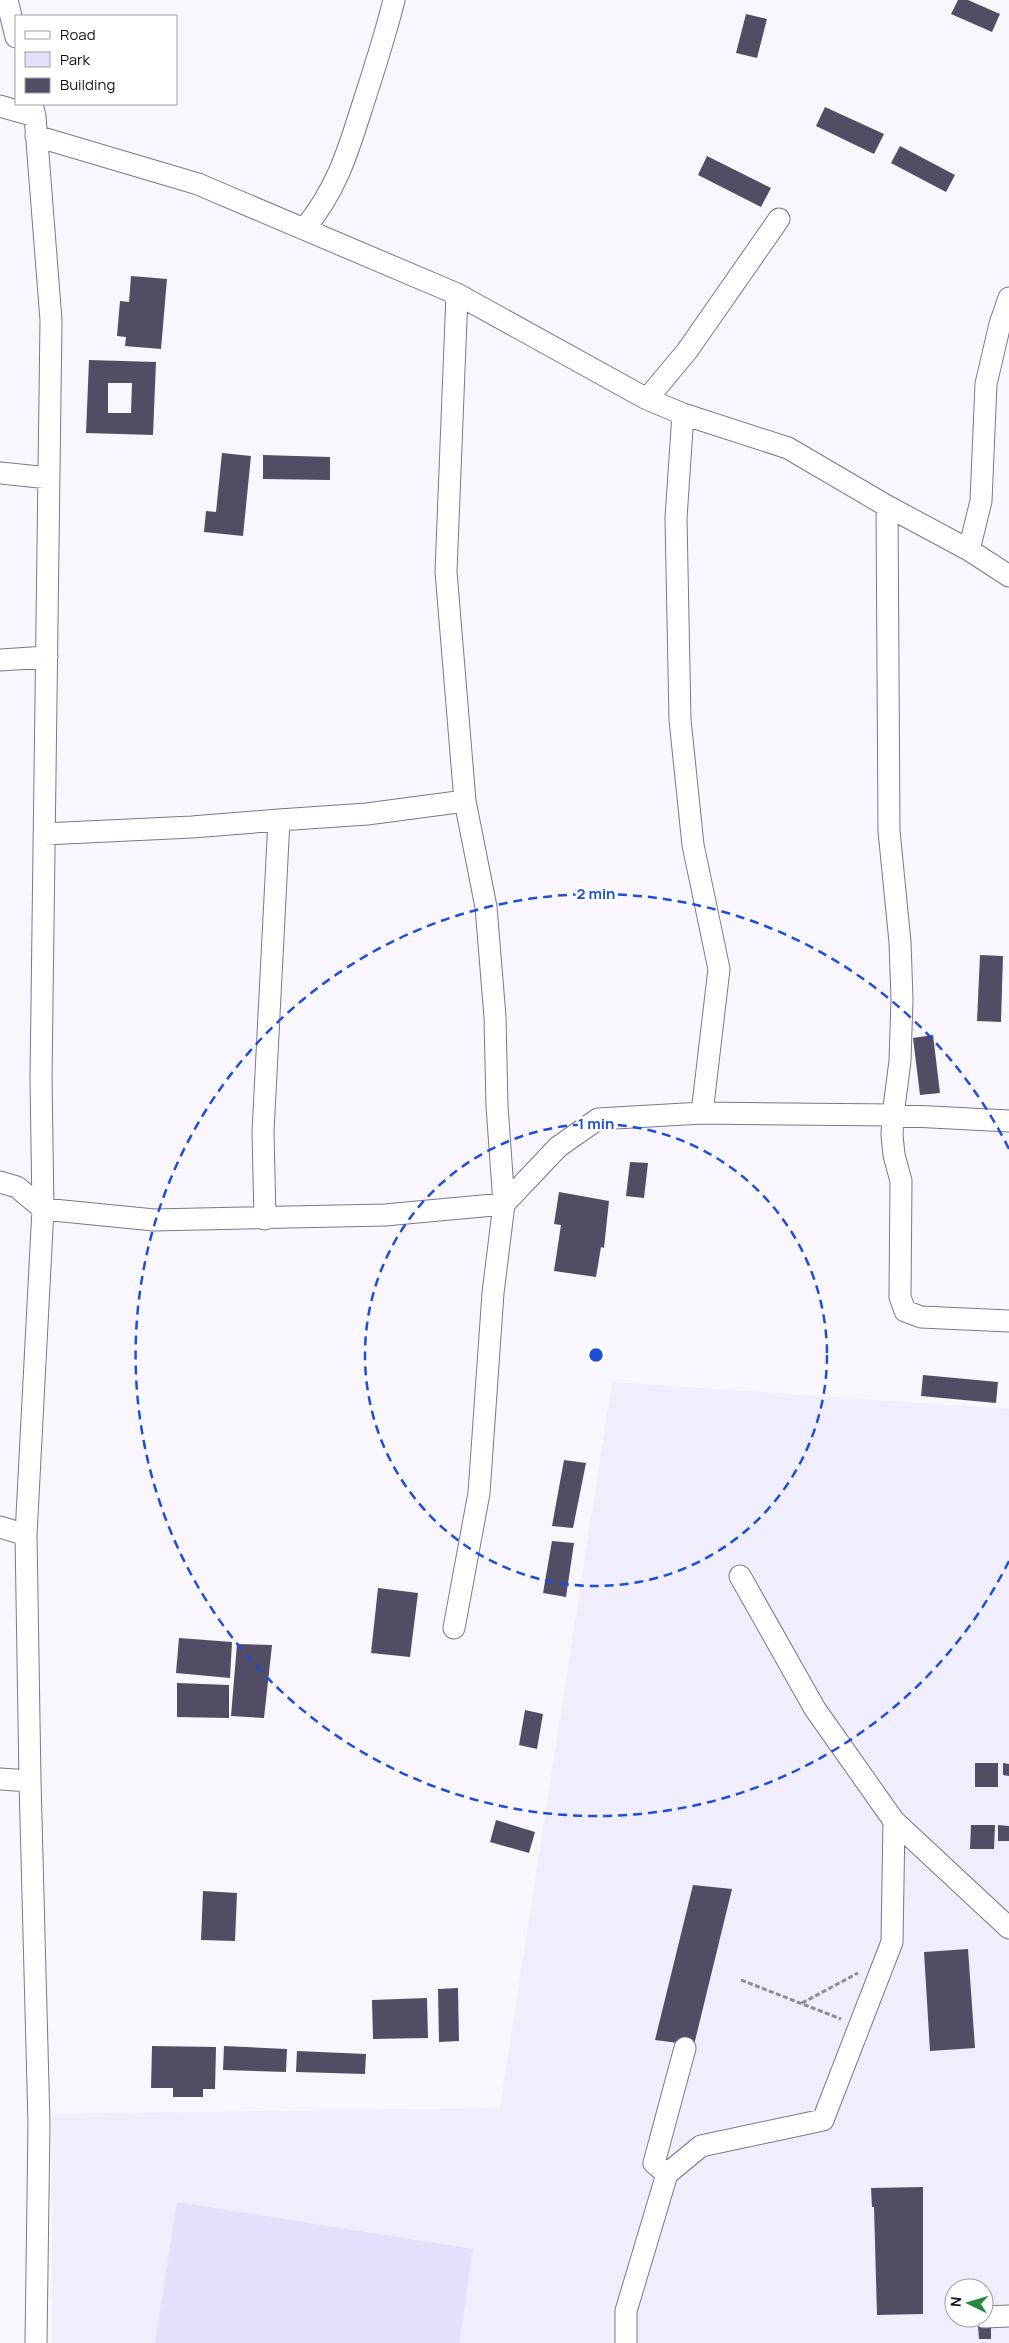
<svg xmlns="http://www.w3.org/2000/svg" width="1009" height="2343" font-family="Manrope,sans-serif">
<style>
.built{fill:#f0edfc;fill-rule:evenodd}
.green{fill:#e6dffb}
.building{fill:#524c65;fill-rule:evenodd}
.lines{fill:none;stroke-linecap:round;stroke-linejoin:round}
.minor-casing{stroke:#7c7590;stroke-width:23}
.path{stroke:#8e8c94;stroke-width:3;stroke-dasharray:5 2.5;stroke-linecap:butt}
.minor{stroke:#fff;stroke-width:21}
.ring{fill:none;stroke:#1d4ed8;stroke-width:2.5;stroke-dasharray:9 6}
.centre{fill:#1d4ed8;stroke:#fff;stroke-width:2.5}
.ring-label{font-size:15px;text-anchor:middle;font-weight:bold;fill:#1d4ed8;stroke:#fff;stroke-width:5;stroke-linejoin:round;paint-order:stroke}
</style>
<rect width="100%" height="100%" fill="#f9f7fd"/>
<!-- built -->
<path class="built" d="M612 1382 1009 1409V2343H52V2114L500 2108ZM954 2288H984V2318H954Z"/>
<!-- green -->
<path class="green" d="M177 2202 473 2249 459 2343H155Z"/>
<!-- building -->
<path class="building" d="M958 0H968L1000 14 992 32 951 14Z
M746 14 767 19 757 58 736 53Z
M825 107 884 134 874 154 816 126Z
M900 146 955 175 946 192 891 163Z
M707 156 771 188 761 207 698 175Z
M131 276 167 279 161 349 125 346 126 337 117 336 120 301 129 302Z
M89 360 156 362 153 435 86 433ZM108 383H132L131 413H108Z
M222 453 251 456 243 536 204 532 206 511 216 512Z
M263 455 330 457V480L263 479Z
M980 955 1003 956 1001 1022 977 1021Z
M933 1035 940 1093 920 1095 913 1038Z
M630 1162 648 1163 644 1198 626 1196Z
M559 1192 609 1201 604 1248 601 1247 596 1277 554 1271 561 1225 554 1224Z
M923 1375 998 1382 996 1403 921 1396Z
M564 1460 586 1463 573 1528 552 1526Z
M552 1541 574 1543 566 1597 543 1593Z
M378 1588 418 1593 410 1657 371 1653Z
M179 1638 232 1642 230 1678 176 1673Z
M237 1644 272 1645 264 1718 231 1716Z
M177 1683 229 1685V1718L177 1717Z
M525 1710 543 1714 537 1749 519 1745Z
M975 1763H998V1787H975Z
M1003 1763 1009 1764V1776L1003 1775Z
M496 1820 535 1832 529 1853 490 1842Z
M971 1825H995L994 1849H970Z
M998 1825 1009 1826V1841H998Z
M693 1885 732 1889 694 2045 655 2040Z
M203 1891 237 1893 235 1941 201 1940Z
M968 1949 975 2048 930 2051 924 1952Z
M458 1988 459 2041 439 2042 438 1989Z
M427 1998 428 2038 373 2039 372 2000Z
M152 2046 216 2047 215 2089H203V2097H173V2088H151Z
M224 2046 287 2049 286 2072 223 2070Z
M297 2051 366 2054 365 2074 296 2072Z
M923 2187V2314L877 2315 874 2207H872L871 2188Z
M978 2326H991V2339H979Z"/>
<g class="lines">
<defs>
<path id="minor" d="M7 0 16 37
M32 104 35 116 51 320 41 1078 43 1209 26 1535 30 1781 39 2124 36 2343
M0 106 35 116
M36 136 198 184 457 294 647 399 683 414 788 448 887 506 969 550 1009 576
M304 229C335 192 347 155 361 110 373 73 385 37 394 0
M457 294 446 572 465 801 486 907 495 1017 497 1106 504 1204
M647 399 687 351 779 219
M683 414 676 518 680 720 693 845 719 969 702 1113
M0 473 49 478
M887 506 889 831 900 942 902 999 900 1061 893 1115 892 1135 894 1155 901 1181 900 1297 905 1311 921 1317 1009 1321
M969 550 981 501 986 384 1000 324 1009 298
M0 660 47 657
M44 834 192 827 279 820
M0 1182 17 1187 43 1209 154 1220 385 1215 504 1204 493 1293 479 1493 454 1628
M504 1204 558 1147 598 1119 702 1113 893 1115 1009 1121
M265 1219 263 1132 279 820 367 814 465 801
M0 1527 26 1535
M0 1779 30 1781
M894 1821 1009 1928
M667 2174 654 2163 685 2048
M984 2317 1009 2316
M626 2343V2311L667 2174 701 2146 823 2120 892 1942 894 1821 815 1709 740 1576"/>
</defs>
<!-- minor casing -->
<use href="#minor" class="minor-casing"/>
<!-- path -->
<path class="path" d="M741 1980 841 2019
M802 2003 858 1973"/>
<!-- minor -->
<use href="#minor" class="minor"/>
</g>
<!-- distance rings -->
<g class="ring">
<circle cx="596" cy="1355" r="231"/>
<path d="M1009 1561A461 461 0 1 1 1009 1149"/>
</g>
<circle cx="596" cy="1355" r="8" class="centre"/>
<g class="ring-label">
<text x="596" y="899">2 min</text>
<text x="596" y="1129">1 min</text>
</g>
<!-- legend -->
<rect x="15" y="15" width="162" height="90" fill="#ffffff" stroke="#a09fa3"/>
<rect x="25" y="31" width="25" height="8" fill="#ffffff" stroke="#a09fa3"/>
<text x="60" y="40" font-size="15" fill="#110f19">Road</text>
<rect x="25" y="52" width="25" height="15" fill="#e6dffb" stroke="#a09fa3"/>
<text x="60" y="65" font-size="15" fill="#110f19">Park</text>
<rect x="25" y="78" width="25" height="15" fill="#524c65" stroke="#a09fa3"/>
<text x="60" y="90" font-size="15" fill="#110f19">Building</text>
<!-- north arrow -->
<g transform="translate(969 2303) rotate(275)"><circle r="24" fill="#ffffff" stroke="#a09fa3"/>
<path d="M0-4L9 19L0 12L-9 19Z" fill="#27883b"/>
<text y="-8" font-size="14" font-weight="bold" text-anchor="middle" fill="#110f19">N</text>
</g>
</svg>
